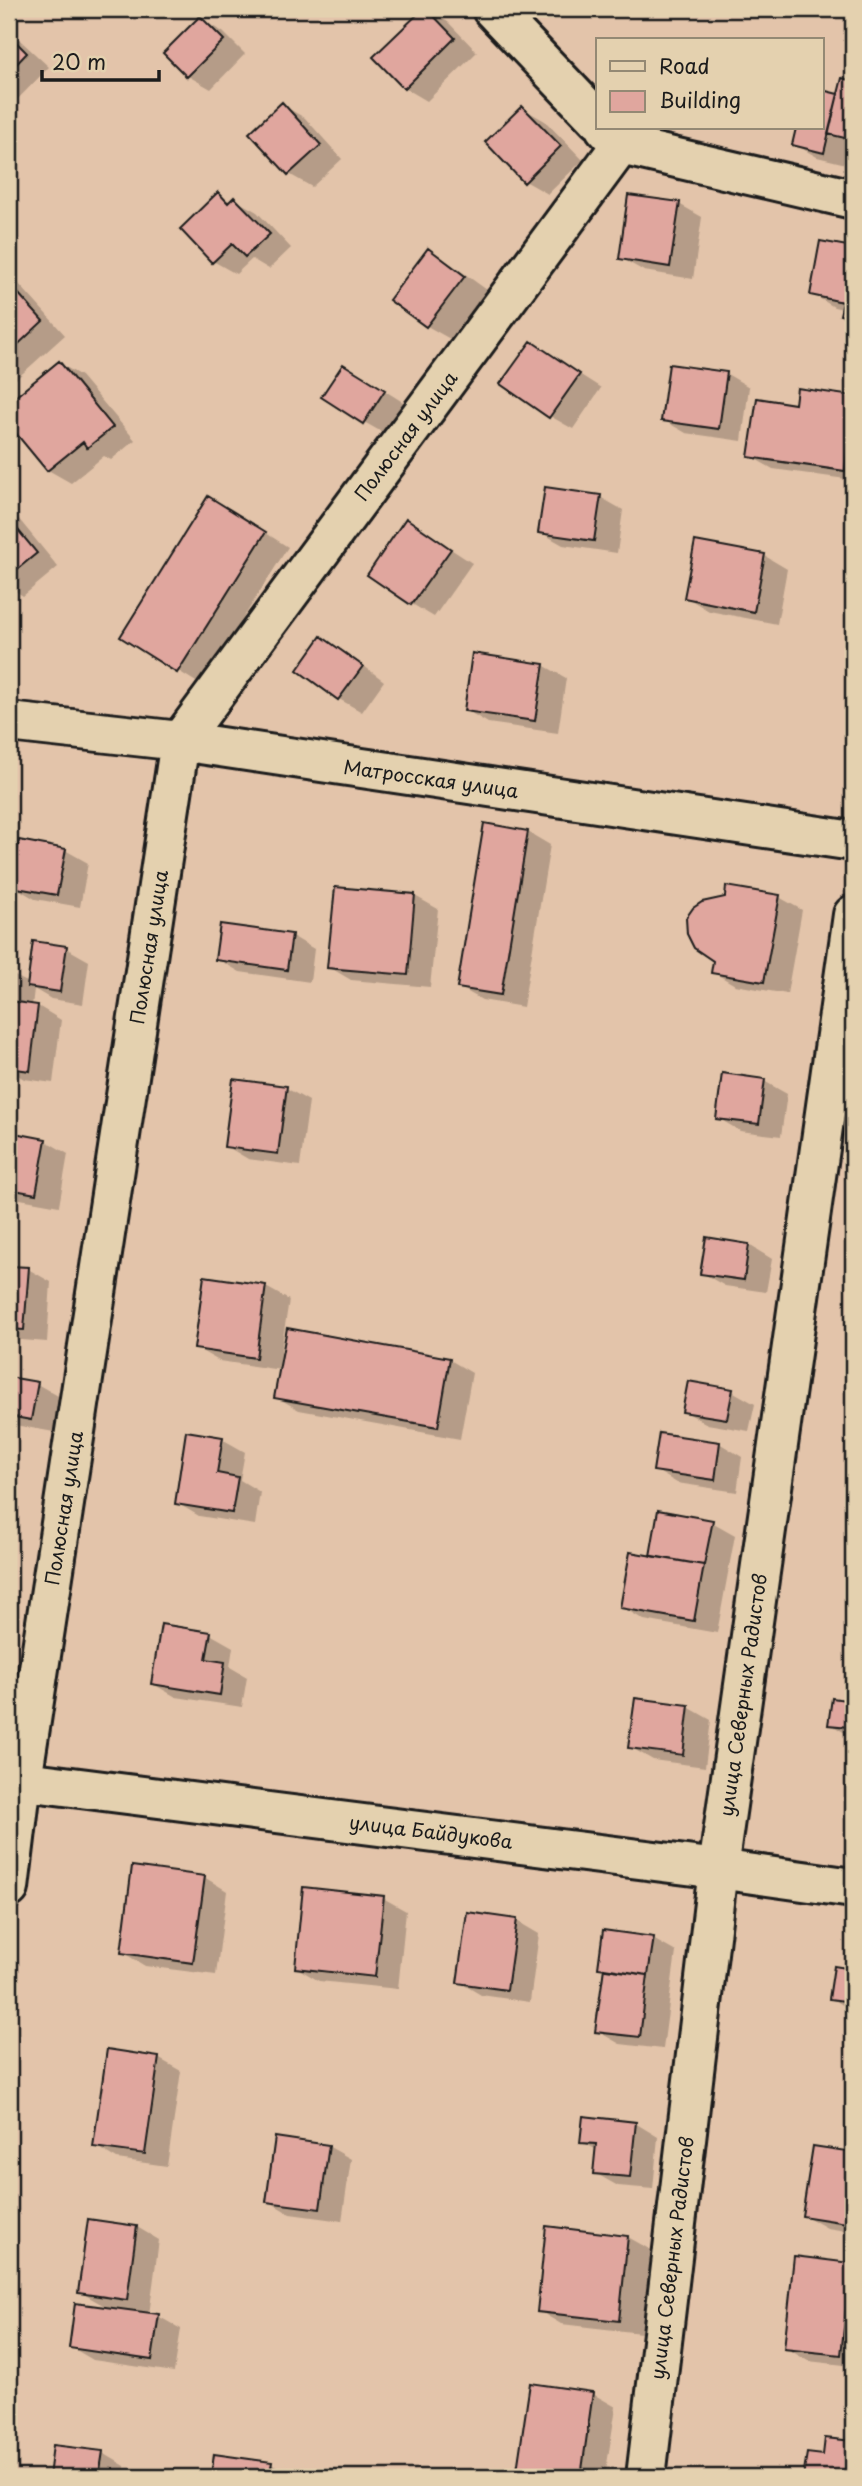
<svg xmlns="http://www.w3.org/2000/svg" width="862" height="2486" font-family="'Playpen Sans',sans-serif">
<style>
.shadow{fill:#0003}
.building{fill:#e0a69e;stroke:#1c1c1c;stroke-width:2}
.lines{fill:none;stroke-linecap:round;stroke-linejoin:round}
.minor-casing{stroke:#1c1c1c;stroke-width:44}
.minor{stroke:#e4d1af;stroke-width:38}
.labels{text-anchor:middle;stroke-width:5;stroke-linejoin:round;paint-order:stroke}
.street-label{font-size:19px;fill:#1c1c1c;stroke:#e4d1af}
</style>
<rect width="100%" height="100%" fill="#e3c4aa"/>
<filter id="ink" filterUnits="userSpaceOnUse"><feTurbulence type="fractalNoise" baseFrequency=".0143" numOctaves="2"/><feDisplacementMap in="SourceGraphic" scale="14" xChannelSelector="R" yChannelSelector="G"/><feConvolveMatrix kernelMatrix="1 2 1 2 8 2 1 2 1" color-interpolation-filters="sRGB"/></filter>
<g filter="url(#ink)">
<!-- shadow -->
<path class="shadow" d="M425 9 448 22 477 52 427 101 405 88 375 57Z
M587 9H599L595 13Z
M200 19 223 32 245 54 211 89 188 76Z
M9 30 49 67 12 105 9 103Z
M843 80 853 82V147L851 146 846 164 817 157 794 144 798 128H822V92L839 96Z
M282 105 305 118 342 159 312 187 289 174Z
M522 108 545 121 583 160 548 194 525 181Z
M218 194 231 202 234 199 257 212 291 248 269 269 252 259 236 274 213 261Z
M679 204 702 217 693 279 644 271 621 258Z
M822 243 853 249V321L842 314 843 309 834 307 812 294Z
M428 251 451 264 487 290 450 339 427 326 391 300Z
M9 273 65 335 13 382 9 380Z
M531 343 601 388 573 429 550 416Z
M59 363 81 376 135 440 111 460 104 456 71 483 48 470 9 422V404Z
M727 374 749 387 742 441 686 433 663 420Z
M366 379 406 404 387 435 364 422Z
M798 390 853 398V480L773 469 750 456 796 406Z
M600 497 623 510 617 553 563 545 540 532Z
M9 507 58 567 23 596 9 587Z
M231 511 288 547 201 685 122 636Z
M407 520 472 563 434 617 412 604Z
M765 556 787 569 777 624 709 611 686 597Z
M322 638 344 651 384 681 362 712 339 699 299 669Z
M543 665 566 678 558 733 488 723 466 710Z
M528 832 550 845 523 1007 482 1000 459 987Z
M65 850 88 863 80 907 35 899 13 886Z
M336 889 415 896 438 909 430 987 351 980 329 967Z
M779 897 802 910 787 994 735 985 713 972Z
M221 926 292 936 314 949 310 982 240 972 217 959Z
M66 948 89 961 83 1004 51 999 34 989 32 1006H38L61 1020 53 1083 24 1079 9 1070V973L29 983Z
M764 1081 787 1094 781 1136 740 1131 718 1118Z
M286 1088 309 1101 300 1166 248 1159 226 1146Z
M9 1134 46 1141 68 1154 59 1206 9 1197Z
M707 1239 749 1245 772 1259 766 1292 725 1286 702 1273Z
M9 1268 28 1269 51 1282 47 1342 9 1339Z
M206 1278 266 1287 289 1300 281 1351 450 1360 472 1373 460 1439 299 1410 276 1397 281 1370 219 1361 196 1348Z
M9 1379 37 1384 60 1397 54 1432 9 1424Z
M732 1391 755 1404 749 1431 707 1424 684 1411Z
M222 1439 245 1452 240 1480 260 1492 255 1525 199 1516 177 1503Z
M719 1443 742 1457 737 1492 677 1483 655 1470Z
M712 1522 735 1535 717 1633 644 1620 622 1607Z
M210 1634 233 1647 230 1667 247 1677 242 1707 176 1697 153 1684Z
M833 1700 853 1702V1747L849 1744 850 1736 830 1724Z
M688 1707 711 1720 705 1767 653 1760 630 1747Z
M204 1877 227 1891 216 1975 145 1966 122 1952Z
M383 1898 406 1911 398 1989 319 1981 297 1968Z
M517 1921 539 1934 530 2002 481 1995 459 1982Z
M653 1939 676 1952 663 2049 620 2044 597 2031 605 1970 600 1967Z
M835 1968 853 1971V2011L831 1998Z
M158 2058 181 2071 167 2166 117 2159 95 2146Z
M635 2123 658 2137 653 2189 618 2186 595 2173 597 2150 582 2142Z
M328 2146 351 2159 342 2221 290 2214 268 2201Z
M814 2148 853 2154V2232L827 2228 804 2215Z
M137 2227 159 2240 149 2315 158 2316 181 2329 174 2372 93 2360 71 2347 110 2309 80 2292Z
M548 2228 628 2237 651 2250 641 2333 561 2324 539 2311Z
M850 2264 853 2266V2366L808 2361 786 2348Z
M532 2385 593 2394 616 2407 605 2477H517Z
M55 2447 103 2453 125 2466 124 2477H51Z
M216 2456 271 2463 294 2477H213Z"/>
<!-- building -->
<path class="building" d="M423 9H427L455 38 404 89 373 57Z
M200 16 224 40 187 77 163 53Z
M9 35 27 53 9 72Z
M842 78 853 81V140L828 134Z
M822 90 838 94 824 153 792 145 796 128H822Z
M282 102 321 145 288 175 249 133Z
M522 106 561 146 524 183 485 142Z
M218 192 228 203 234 197 270 234 245 257 232 244 212 263 180 229Z
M628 195 680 202 670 267 619 259Z
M820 241 853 247V318L840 315 843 302 810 295Z
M428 248 465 276 426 327 389 300Z
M9 283 43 321 9 353Z
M531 341 580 374 549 418 500 384Z
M59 361 113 427 87 448 83 442 47 471 9 425V402Z
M343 364 385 390 363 424 321 397Z
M669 364 727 372 719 429 661 421Z
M797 388 853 396 845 471 748 457 757 398 795 404Z
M545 487 601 495 594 541 538 533Z
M208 496 266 532 177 673 120 637Z
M406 518 451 549 411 605 367 575Z
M9 519 37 553 9 576Z
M695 541 765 554 754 612 684 598Z
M321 636 363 666 338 700 297 670Z
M472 653 544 664 535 721 464 711Z
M484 823 528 831 501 995 457 988Z
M19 840 66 849 57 895 11 887Z
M726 886 780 895 764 982 711 973 713 961 694 948 687 934 686 918 693 908 702 902 725 897Z
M335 887 415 894 408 975 327 968Z
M220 924 292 934 287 970 215 960Z
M33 941 67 946 60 992 27 987Z
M9 971 12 972 9 1001 38 1005 30 1071 9 1068Z
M722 1073 765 1079 759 1124 716 1119Z
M233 1079 287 1086 278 1154 224 1147Z
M9 1132 46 1139 36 1194 9 1189Z
M706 1237 749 1244 744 1280 700 1274Z
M9 1266 29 1267 24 1330 9 1329Z
M204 1276 266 1285 256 1358 194 1349Z
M287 1328 450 1358 438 1427 274 1398Z
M9 1377 38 1382 31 1420 9 1416Z
M688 1381 733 1389 727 1419 682 1412Z
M186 1431 223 1437 217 1473 238 1477 232 1513 175 1504Z
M659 1433 720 1442 715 1480 653 1471Z
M658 1510 713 1520 704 1565 650 1556Z
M630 1552 704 1565 694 1621 620 1608Z
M161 1624 211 1632 206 1659 225 1662 220 1695 151 1684Z
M635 1698 689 1705 683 1755 628 1748Z
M832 1698 853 1701V1746L847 1745 849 1727 828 1725Z
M132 1866 205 1876 193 1963 121 1953Z
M303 1887 384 1896 375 1977 295 1968Z
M467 1912 517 1919 507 1990 457 1983Z
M603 1930 654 1937 648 1975 598 1968Z
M834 1966 853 1969V2002L829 1999Z
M604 1968 648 1975 640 2037 595 2032Z
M107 2049 159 2057 145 2154 93 2147Z
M583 2116 636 2122 630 2177 593 2174 596 2144 580 2143Z
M275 2137 329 2145 320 2209 266 2202Z
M813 2146 853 2152V2224L802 2216Z
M88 2219 137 2226 127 2300 78 2293Z
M546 2226 628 2236 619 2321 537 2312Z
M794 2256 851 2263 841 2355 784 2349Z
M75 2303 159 2314 152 2360 69 2348Z
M530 2383 593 2392 581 2477H516Z
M825 2438 853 2441V2477H803L807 2453 823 2455Z
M53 2445 103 2451 99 2477H49Z
M214 2454 272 2462 269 2477H211Z"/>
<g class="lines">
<defs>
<path id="minor" d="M492 9 598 120
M605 128 621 145 853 199
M9 722 180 741 853 841
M9 1779 718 1869 853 1888
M9 1888 22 1780 180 741 621 145
M646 2477 718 1869 853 915"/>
</defs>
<!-- minor casing -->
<use href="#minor" class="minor-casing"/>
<!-- minor -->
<use href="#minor" class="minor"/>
</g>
</g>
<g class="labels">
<!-- street labels -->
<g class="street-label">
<text transform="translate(406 436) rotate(-53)" y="7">Полюсная улица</text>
<text transform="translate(431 779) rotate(8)" y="7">Матросская улица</text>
<text transform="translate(149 947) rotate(-81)" y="7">Полюсная улица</text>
<text transform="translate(64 1508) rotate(-81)" y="7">Полюсная улица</text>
<text transform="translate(743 1695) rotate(-82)" y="7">улица Северных Радистов</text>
<text transform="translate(431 1832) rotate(7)" y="7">улица Байдукова</text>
<text transform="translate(672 2258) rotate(-83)" y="7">улица Северных Радистов</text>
</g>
</g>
<!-- margin -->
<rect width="862" height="2486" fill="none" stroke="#e4d1af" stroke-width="35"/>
<rect x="18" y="18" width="827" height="2451" fill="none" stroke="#1c1c1c" stroke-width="2.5" filter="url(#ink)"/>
<!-- legend -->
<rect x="596" y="38" width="228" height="91" fill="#e4d1af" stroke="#948974" stroke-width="2"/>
<rect x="610" y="61" width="35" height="10" fill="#e4d1af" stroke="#948974" stroke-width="2"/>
<text x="659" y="74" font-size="21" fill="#1c1c1c">Road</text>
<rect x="610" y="91" width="35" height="21" fill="#e0a69e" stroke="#948974" stroke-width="2"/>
<text x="659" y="108" font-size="21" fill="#1c1c1c">Building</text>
<!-- scale -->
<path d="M42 70v10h117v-10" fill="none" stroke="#1c1c1c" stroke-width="3.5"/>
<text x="52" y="70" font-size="21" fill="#1c1c1c" stroke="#e4d1af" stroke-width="5" paint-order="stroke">20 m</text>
</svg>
